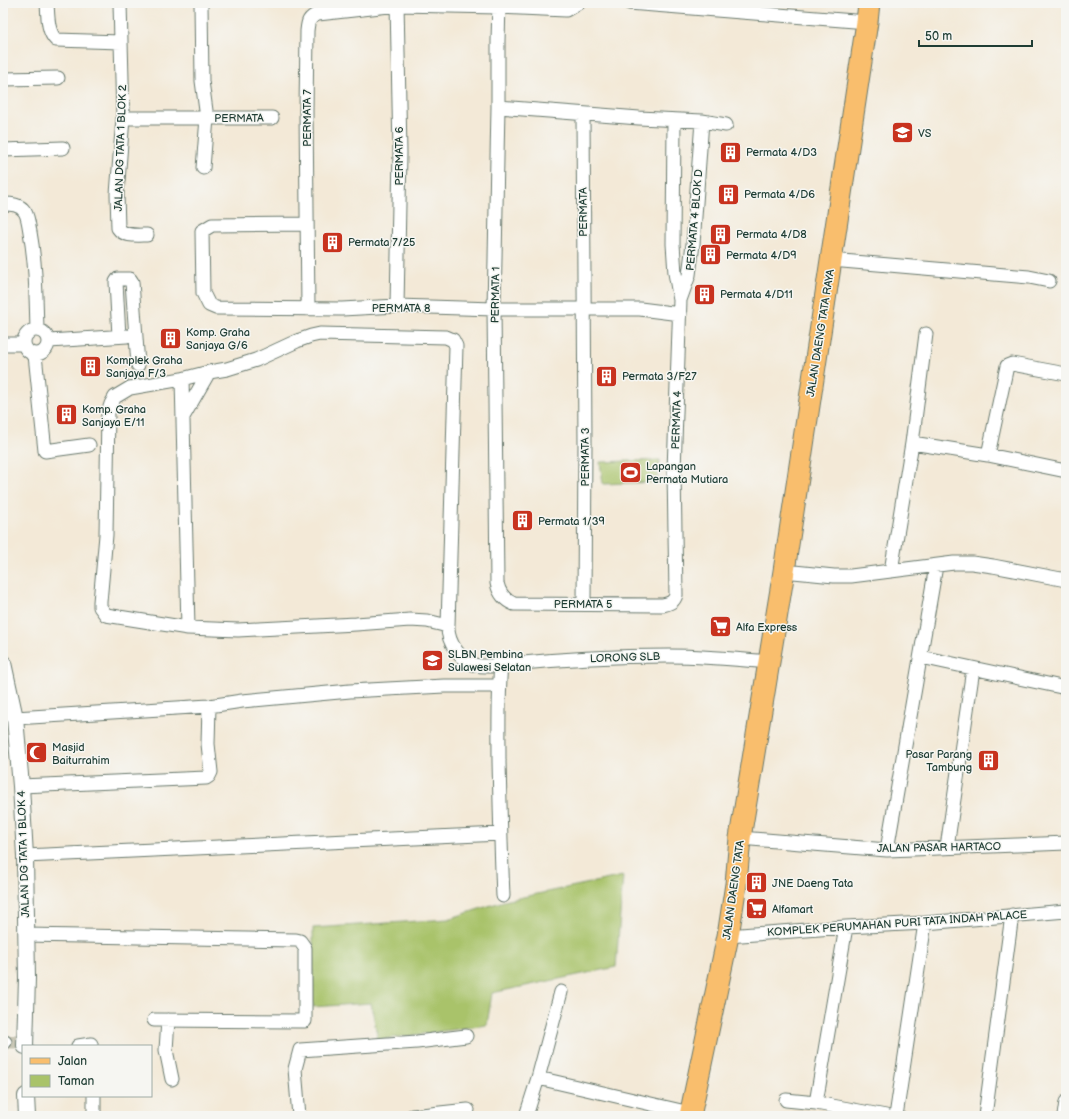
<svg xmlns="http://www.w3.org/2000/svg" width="1069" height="1119" font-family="'Balsamiq Sans',sans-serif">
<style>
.green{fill:#a9c36a;stroke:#64804f}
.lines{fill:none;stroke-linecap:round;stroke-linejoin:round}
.minor-tunnel{stroke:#c9c7b6;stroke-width:13;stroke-dasharray:13 6;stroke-linecap:butt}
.minor-casing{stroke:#69796d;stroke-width:15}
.tertiary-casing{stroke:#69796d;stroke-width:18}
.primary-casing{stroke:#69796d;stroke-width:23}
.minor{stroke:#fff;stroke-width:13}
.tertiary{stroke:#fff;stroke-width:16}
.primary{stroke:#f9be6d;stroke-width:21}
.labels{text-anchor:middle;stroke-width:3;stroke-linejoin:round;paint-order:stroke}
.street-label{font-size:11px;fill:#1f3d34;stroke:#f6f6f2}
.poi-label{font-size:11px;fill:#1f3d34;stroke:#f6f6f2;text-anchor:start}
</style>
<rect width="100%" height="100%" fill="#f6f6f2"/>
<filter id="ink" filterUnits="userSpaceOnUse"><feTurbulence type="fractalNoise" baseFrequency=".025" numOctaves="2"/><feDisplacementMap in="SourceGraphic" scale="8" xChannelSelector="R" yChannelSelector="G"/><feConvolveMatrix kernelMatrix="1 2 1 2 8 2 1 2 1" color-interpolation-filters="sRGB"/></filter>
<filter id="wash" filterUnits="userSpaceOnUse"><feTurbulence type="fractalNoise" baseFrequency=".012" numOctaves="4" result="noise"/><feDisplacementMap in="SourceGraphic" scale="16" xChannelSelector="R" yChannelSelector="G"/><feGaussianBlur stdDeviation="0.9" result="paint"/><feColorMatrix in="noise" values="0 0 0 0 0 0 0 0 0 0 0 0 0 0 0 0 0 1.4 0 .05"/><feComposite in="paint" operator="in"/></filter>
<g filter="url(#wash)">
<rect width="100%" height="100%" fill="#f3e9d7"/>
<!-- green -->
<path class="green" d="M660 460 657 482 603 484 600 462Z
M623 876 616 967 492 993 487 1025 378 1040 371 1003 313 1007V928L448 919 504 901Z"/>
</g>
<g filter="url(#ink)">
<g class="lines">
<!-- minor-tunnel -->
<path class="minor-tunnel" d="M5 1042H16"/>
<defs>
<path id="minor" d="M47 3C48 15 47 31 56 40L121 42
M120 3 123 118 117 194 118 228C124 237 138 235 147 235
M201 3 202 81 207 118 203 168
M499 3 498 41V107L494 309 497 583C499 593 504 600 514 604L663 605C670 603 674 602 676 595L674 470 680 300 689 275 693 244 702 121
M629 3 867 22
M3 79 58 78
M498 107 639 118 702 121 726 125
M583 114 585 443 584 604
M123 118H272
M674 120 673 244 675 273 680 300
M3 150 63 148
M3 204C11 204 20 204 25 212 28 217 29 226 30 232 36 265 36 297 37 330
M307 224 212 225 202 231 203 293 209 305 216 308 342 309 397 306 494 309H640L680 314
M831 260 982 273 1029 277 1049 281
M397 306 400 153 397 3
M308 309 306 111 307 31C308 22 308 18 318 14L398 5 499 7 566 10 578 3
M24 342a12 12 0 1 1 24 0a12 12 0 1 1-24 0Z
M119 336 116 282 118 279H130L132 282 138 365
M49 341 127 336
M3 344H24
M35 355 45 451 89 445
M182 379 188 628
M183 417 209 372
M912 443 988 455 1066 471
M988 455 1007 366 1012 364 1066 374
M784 571 834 576H851L954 563H972L993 566 1066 580
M891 571 912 443 926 334
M448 626 427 621 410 620 356 624 238 630 188 628 106 615 100 607V602L106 535 108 413 111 404 115 397 130 388 182 379 209 372 227 369 256 360 297 341 311 336 320 334 446 337 453 340 456 346 448 626C447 641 460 661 475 665 484 667 493 666 501 665
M921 657 1066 688
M15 718 209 706 242 701 350 691 444 686H499
M21 786 206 778 209 776 211 772 208 744 209 706
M740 838 887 850 1066 843
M947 847 973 669
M887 850 936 566
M25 856 500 834
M503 896C501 851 500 806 499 761 499 729 498 697 501 665 557 659 613 656 669 656 703 656 736 659 770 662
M26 935 296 940 300 941 305 948V1021L154 1020
M728 936 846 927 925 923 1066 911
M168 1020 166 1050 172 1079
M3 1042H5
M78 1046 91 1044V1046
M538 1078 561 992
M94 1096V1116
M786 1100 816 1103 886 1116
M816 1103 846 927
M299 1116 295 1069 300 1050 417 1042 466 1036
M412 1116 468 1110
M526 1116 538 1078 690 1113
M896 1116 925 923
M985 1116 1012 915
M1064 1116 1066 1102"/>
<path id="tertiary" d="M3 663 15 718 21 786 25 856 27 978 25 1046
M26 1096 27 1116"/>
<path id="primary" d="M690 1116 728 936 736 884 740 838 784 571 867 22 869 3"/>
</defs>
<!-- minor casing -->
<use href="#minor" class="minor-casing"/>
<!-- tertiary casing -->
<use href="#tertiary" class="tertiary-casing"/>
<!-- primary casing -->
<use href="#primary" class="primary-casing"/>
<!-- minor -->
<use href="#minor" class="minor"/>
<!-- tertiary -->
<use href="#tertiary" class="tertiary"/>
<!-- primary -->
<use href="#primary" class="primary"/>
</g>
</g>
<!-- icons -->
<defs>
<symbol id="school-square" viewBox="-11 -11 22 22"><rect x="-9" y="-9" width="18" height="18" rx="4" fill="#c8321e" stroke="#f6f6f2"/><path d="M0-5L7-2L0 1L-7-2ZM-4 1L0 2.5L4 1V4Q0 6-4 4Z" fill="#fff"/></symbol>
<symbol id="building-square" viewBox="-11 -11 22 22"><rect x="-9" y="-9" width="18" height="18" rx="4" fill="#c8321e" stroke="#f6f6f2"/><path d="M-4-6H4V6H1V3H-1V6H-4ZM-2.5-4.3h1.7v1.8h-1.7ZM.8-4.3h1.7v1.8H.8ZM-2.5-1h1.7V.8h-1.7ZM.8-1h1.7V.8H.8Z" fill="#fff"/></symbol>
<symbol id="stadium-square" viewBox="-11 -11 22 22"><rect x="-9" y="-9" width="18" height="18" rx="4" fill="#c8321e" stroke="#f6f6f2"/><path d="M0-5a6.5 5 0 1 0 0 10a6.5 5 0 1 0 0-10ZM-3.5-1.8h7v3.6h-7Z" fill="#fff"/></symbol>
<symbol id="supermarket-square" viewBox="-11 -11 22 22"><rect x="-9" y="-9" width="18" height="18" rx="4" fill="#c8321e" stroke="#f6f6f2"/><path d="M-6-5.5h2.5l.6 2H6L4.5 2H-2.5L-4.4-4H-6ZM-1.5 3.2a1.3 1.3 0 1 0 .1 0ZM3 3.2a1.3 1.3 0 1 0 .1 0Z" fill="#fff"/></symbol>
<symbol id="mosque-square" viewBox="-11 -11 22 22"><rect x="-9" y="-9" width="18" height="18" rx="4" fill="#c8321e" stroke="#f6f6f2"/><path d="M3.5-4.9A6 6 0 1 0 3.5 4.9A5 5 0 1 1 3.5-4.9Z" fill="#fff"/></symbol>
</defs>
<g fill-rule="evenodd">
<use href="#school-square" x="890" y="120" width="25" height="25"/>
<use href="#building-square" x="718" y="140" width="25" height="25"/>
<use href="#building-square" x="716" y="182" width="25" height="25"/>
<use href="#building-square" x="708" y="222" width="25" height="25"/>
<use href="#building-square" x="320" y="230" width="25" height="25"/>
<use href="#building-square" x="698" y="242" width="25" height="25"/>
<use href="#building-square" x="692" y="282" width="25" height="25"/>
<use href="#building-square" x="158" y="326" width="25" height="25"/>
<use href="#building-square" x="78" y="354" width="25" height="25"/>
<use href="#building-square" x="594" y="364" width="25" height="25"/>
<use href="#building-square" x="54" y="402" width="25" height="25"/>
<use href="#stadium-square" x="618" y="460" width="25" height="25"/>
<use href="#building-square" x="510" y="508" width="25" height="25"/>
<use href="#supermarket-square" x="708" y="614" width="25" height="25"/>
<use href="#school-square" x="420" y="648" width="25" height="25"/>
<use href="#mosque-square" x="24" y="740" width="25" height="25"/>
<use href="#building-square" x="976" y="748" width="25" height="25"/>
<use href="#building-square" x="744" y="870" width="25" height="25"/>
<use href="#supermarket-square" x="744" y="896" width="25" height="25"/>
</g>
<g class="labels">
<!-- street labels -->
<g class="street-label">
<text x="239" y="122">PERMATA</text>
<text transform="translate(307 118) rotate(-90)" y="4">PERMATA 7</text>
<text transform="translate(120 148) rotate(-88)" y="4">JALAN DG TATA 1 BLOK 2</text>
<text transform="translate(399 156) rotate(-90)" y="4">PERMATA 6</text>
<text transform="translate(583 212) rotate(-90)" y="4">PERMATA</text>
<text transform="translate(694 220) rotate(-85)" y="4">PERMATA 4 BLOK D</text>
<text transform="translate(495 295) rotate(-89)" y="4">PERMATA 1</text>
<text x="401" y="312">PERMATA 8</text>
<text transform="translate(820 333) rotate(-81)" y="4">JALAN DAENG TATA RAYA</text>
<text transform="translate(676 420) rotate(-88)" y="4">PERMATA 4</text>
<text transform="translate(585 457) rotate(-90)" y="4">PERMATA 3</text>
<text x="583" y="608">PERMATA 5</text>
<text transform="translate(625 657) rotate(-2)" y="4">LORONG SLB</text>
<text transform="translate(939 847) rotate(-1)" y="4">JALAN PASAR HARTACO</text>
<text transform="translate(23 854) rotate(-92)" y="4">JALAN DG TATA 1 BLOK 4</text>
<text transform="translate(733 890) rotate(-82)" y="4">JALAN DAENG TATA</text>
<text transform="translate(897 923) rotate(-4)" y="4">KOMPLEK PERUMAHAN PURI TATA INDAH PALACE</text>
</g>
<!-- poi labels -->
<g class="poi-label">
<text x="918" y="137">VS</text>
<text x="746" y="156">Permata 4/D3</text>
<text x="744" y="198">Permata 4/D6</text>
<text x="736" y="238">Permata 4/D8</text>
<text x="348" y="246">Permata 7/25</text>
<text x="726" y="259">Permata 4/D9</text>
<text x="720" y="298">Permata 4/D11</text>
<text x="186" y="336">Komp. Graha<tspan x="186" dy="13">Sanjaya G/6</tspan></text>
<text x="106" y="364">Komplek Graha<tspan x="106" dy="13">Sanjaya F/3</tspan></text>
<text x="622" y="380">Permata 3/F27</text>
<text x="82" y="413">Komp. Graha<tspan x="82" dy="13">Sanjaya E/11</tspan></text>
<text x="646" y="470">Lapangan<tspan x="646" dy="13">Permata Mutiara</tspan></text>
<text x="538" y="525">Permata 1/39</text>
<text x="736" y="631">Alfa Express</text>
<text x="448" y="658">SLBN Pembina<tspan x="448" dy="13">Sulawesi Selatan</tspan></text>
<text x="52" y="751">Masjid<tspan x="52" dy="13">Baiturrahim</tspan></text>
<text x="972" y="758" text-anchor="end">Pasar Parang<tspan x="972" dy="13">Tambung</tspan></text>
<text x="772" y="887">JNE Daeng Tata</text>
<text x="772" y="913">Alfamart</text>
</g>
</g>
<!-- margin -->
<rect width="1069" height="1119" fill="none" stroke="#f6f6f2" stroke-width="16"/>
<!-- legend -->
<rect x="22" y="1045" width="130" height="52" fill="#f6f6f2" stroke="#a0aca6"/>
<rect x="30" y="1058" width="20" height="6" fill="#f9be6d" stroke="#a0aca6"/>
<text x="58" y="1065" font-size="12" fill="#1f3d34">Jalan</text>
<rect x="30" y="1075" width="20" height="12" fill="#a9c36a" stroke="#a0aca6"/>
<text x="58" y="1085" font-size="12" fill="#1f3d34">Taman</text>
<!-- scale -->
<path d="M919 40v6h113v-6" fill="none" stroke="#1f3d34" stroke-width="2"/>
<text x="925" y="40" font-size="12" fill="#1f3d34" stroke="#f6f6f2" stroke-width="3" paint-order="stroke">50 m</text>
</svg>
